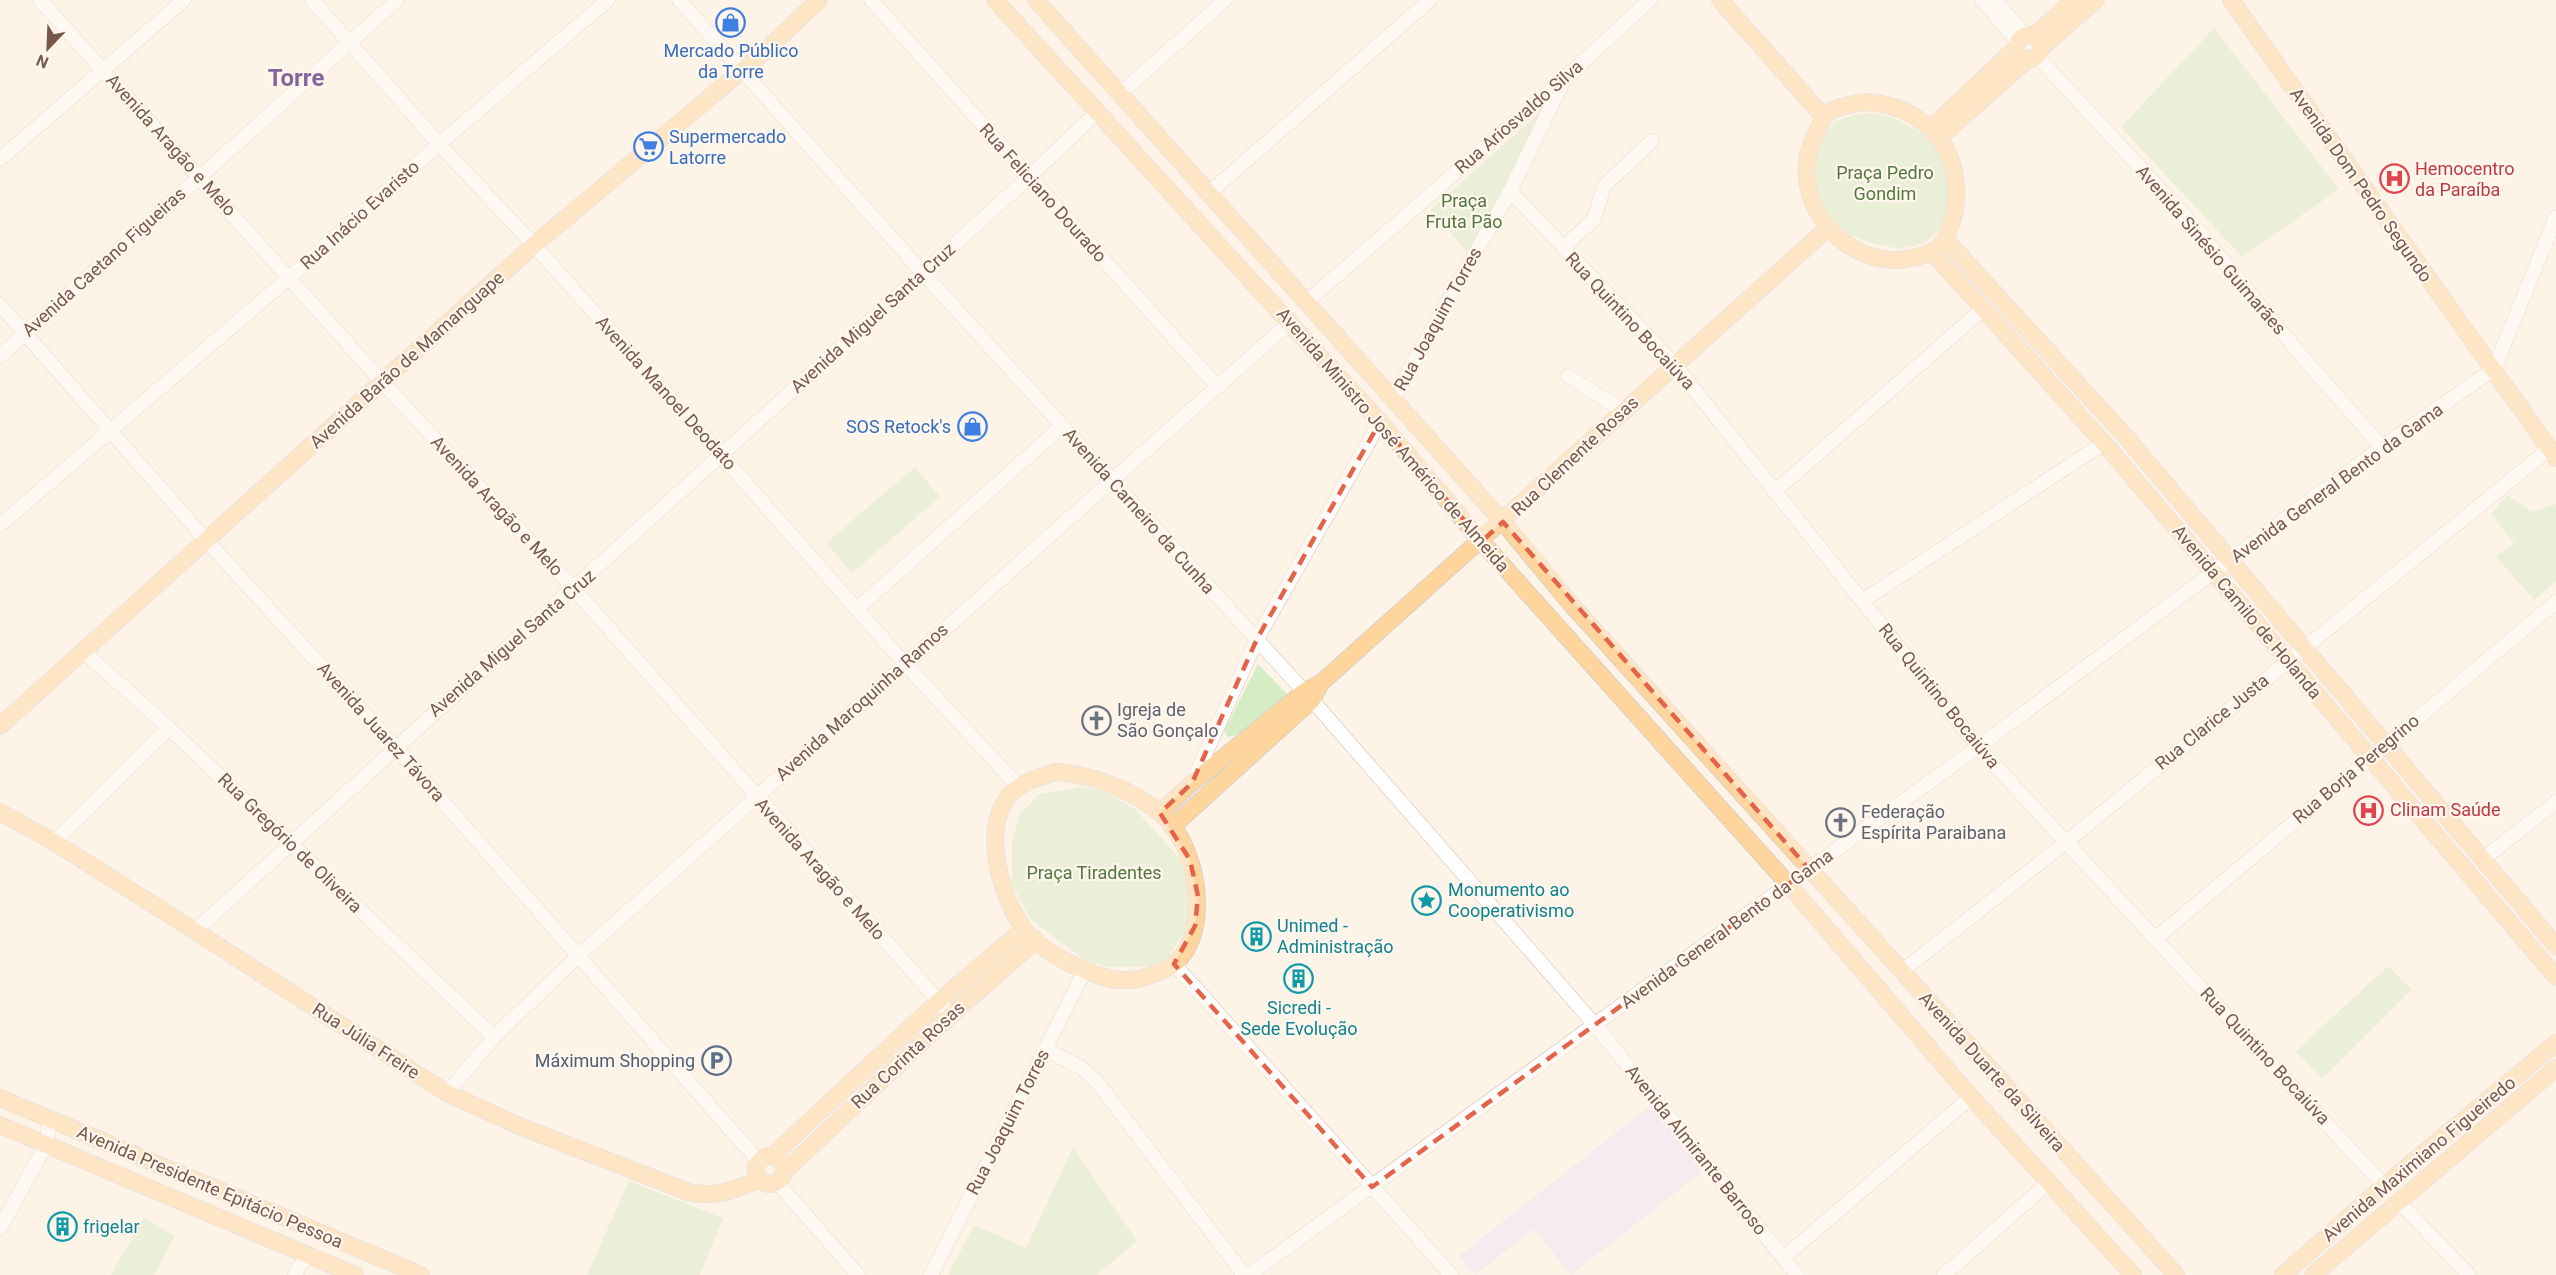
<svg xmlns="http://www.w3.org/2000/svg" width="2556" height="1275" font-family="Roboto,sans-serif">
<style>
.education{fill:#f0e3fa}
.green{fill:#d6ecc4}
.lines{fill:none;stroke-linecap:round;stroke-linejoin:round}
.minor-casing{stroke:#d2bcae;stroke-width:15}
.major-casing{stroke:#d9d0cc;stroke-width:18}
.minor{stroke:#fff;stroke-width:14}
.major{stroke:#fdd59d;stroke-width:16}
.marked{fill:none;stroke:#e56348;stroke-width:4.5;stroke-dasharray:12 8;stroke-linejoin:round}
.labels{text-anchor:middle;stroke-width:4.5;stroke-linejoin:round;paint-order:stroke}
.shop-label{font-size:18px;fill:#366cbe;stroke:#fff7ee}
.street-label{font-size:18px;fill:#78584a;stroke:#fff7ee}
.health-label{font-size:18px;fill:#be3a42;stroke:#fff7ee;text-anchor:start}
.park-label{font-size:18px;fill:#52783e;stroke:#fff7ee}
.worship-label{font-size:18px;fill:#5b616d;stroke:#fff7ee;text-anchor:start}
.culture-label{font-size:18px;fill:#0d838f;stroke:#fff7ee;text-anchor:start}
.service-label{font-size:18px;fill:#4e5e75;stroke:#fff7ee;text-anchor:end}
.district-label{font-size:24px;font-weight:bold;fill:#86659b;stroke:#fff7ee}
</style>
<rect width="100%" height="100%" fill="#fdf3e7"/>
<!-- education -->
<path class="education" d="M1651 1105 1704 1170 1571 1275 1534 1229 1475 1275 1459 1256Z"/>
<!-- green -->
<path class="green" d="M2214 28 2339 189 2242 257 2121 127Z
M1547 106 1469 254 1430 210Z
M1873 113 1892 117 1921 133 1944 155 1951 207 1941 228 1925 243 1900 249 1867 242 1844 232 1824 208 1812 179 1815 146 1835 121 1855 115Z
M915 467 940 497 852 573 826 543Z
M2507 495 2532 512 2556 504V581L2534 600 2496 557 2514 543 2491 514Z
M1258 664 1288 695 1240 734 1228 737 1224 731Z
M1082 787 1104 791 1135 809 1178 857 1190 885 1189 922 1168 959 1149 966 1107 967 1086 961 1029 918 1012 884V844L1020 814 1039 794Z
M2388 966 2412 989 2322 1079 2296 1051Z
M1073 1147 1137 1241 1097 1275H948L974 1225 1026 1248Z
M629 1181 723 1218 700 1275H587Z
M144 1217 175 1236 154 1275H111Z"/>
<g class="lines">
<defs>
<path id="minor" d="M40 0 383 383 574 589 951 1015
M312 0 439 144 534 245 721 455 905 664 1019 787
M679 0 923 273 1312 700 1595 1025 1797 1275
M871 0 1216 385
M1982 0 2017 41
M1995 0 2025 35
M2037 56 2196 228 2305 360 2382 447
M1120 94 1225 0
M0 159 184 0
M1510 191 1674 364 1978 747 2384 1186
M1209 193 1430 0
M1563 248 1594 219 1604 186 1652 141
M1305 303 1564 79 1650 0
M0 305 206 540 395 747 759 1162
M0 356 397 0
M1568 376 1623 411
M1393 399 1510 191 1562 84
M1774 492 1984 308
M0 525 290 277 439 144 608 0
M1862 601 2104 443
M857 609 1062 426
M83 651 169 728 494 1037
M1193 781 1257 639 1380 422
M54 842 169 728
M2483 859 2556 802
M195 931C471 678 751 429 1028 178L1096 113
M2156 938 2556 602
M1174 964 1451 1275
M1901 972 2065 843 2549 449
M1044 1049 1082 1068 1097 1082 1244 1275
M447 1093 494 1037 579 955 1290 322
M777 1182 858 1275
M2399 1202 2469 1275
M0 1228 46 1145 50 1120
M1783 1258 1971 1097
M295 1275 306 1255
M931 1275 1085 970
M1249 1275 1978 747 2382 447 2494 369 2556 217
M1944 1275 2048 1183"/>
<path id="major" d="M995 0 1380 422 1481 541 1788 884 1971 1097 2133 1275
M1036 0 1503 522 1570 603 2176 1275
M1720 0 1824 117
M2231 0 2556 458
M2017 47a12 12 0 1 1 24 0a12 12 0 1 1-24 0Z
M2034 36 2074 0
M2041 48 2096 0
M1868 102C1939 107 1976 174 1946 237 1939 251 1926 255 1912 258 1847 273 1783 198 1815 136 1818 130 1821 121 1825 116 1836 105 1854 104 1868 102Z
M1930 129 2016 48
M1939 138 2028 59
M1945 239 2126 437 2556 946
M1932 252 2104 443 2556 977
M0 726 534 245 764 52 819 0
M1056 772C1094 775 1130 789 1160 813 1197 841 1214 931 1174 964 1163 972 1140 980 1127 980 1098 982 1041 952 1024 929 1001 897 983 835 1006 800 1017 783 1038 777 1056 772Z
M0 812 54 842 195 931 447 1093 517 1125 688 1192C714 1198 736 1190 760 1179
M1160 813 1192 783 1305 691 1321 683 1828 228
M1172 827 1312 700 1321 683
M0 1098 421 1275
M0 1125 355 1275
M772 1156 939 1001 1024 929
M756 1170a14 14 0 1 1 28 0a14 14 0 1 1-28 0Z
M784 1172 951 1015 1036 940
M2283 1275 2384 1186 2556 1043
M2313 1275 2556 1068"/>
</defs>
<!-- minor casing -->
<use href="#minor" class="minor-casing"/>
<!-- major casing -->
<use href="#major" class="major-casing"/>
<!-- minor -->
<use href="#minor" class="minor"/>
<!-- major -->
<use href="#major" class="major"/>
</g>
<!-- marked area -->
<path d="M0 0H2556V1275H0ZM1380 422 1482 541 1503 522 1809 869 1372 1187 1174 964 1195 926 1198 896 1190 860 1160 813 1192 783 1257 639Z" fill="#fdf3e7" fill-opacity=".55" fill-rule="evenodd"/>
<path class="marked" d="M1380 422 1482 541 1503 522 1809 869 1372 1187 1174 964 1195 926 1198 896 1190 860 1160 813 1192 783 1257 639Z"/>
<!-- icons -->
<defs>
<symbol id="shop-ring" viewBox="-11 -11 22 22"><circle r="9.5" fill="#fff7ee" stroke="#3f7fe0" stroke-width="1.5"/><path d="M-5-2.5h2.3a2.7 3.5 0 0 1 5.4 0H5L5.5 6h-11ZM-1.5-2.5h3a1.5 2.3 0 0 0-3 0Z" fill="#3f7fe0"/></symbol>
<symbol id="supermarket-ring" viewBox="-11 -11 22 22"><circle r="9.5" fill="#fff7ee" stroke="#3f7fe0" stroke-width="1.5"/><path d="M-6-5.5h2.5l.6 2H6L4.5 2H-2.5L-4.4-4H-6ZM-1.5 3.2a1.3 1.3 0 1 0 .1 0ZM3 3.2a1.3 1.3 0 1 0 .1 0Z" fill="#3f7fe0"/></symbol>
<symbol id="hospital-ring" viewBox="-11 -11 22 22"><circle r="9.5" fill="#fff7ee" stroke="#e0444e" stroke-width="1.5"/><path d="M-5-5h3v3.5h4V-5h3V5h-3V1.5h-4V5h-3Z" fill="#e0444e"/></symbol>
<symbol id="church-ring" viewBox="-11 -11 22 22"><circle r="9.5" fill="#fff7ee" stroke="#6b7280" stroke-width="1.5"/><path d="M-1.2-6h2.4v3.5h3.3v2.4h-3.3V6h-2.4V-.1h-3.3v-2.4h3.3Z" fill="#6b7280"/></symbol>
<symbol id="sight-ring" viewBox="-11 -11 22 22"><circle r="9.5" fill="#fff7ee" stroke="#0f9aa8" stroke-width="1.5"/><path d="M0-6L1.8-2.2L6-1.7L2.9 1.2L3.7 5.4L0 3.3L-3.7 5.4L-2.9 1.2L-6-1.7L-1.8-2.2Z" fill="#0f9aa8"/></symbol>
<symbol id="building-ring" viewBox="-11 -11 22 22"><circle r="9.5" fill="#fff7ee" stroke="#0f9aa8" stroke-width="1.5"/><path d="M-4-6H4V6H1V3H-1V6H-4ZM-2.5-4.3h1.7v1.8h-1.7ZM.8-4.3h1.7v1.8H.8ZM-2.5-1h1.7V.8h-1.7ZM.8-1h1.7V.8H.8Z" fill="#0f9aa8"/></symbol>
<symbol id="parking-ring" viewBox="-11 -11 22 22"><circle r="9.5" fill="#fff7ee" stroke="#5c6f8a" stroke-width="1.5"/><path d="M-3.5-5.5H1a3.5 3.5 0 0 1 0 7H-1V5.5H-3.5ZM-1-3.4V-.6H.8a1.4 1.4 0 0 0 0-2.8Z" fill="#5c6f8a"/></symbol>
</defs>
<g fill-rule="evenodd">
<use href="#shop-ring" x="714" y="6" width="33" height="33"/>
<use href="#supermarket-ring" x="632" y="130" width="33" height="33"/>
<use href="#hospital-ring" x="2378" y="162" width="33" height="33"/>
<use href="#shop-ring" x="956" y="410" width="33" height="33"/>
<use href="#church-ring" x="1080" y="704" width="33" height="33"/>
<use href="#hospital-ring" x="2352" y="794" width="33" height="33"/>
<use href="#church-ring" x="1824" y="806" width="33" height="33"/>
<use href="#sight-ring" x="1410" y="884" width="33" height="33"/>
<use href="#building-ring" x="1240" y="920" width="33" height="33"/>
<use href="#building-ring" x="1282" y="962" width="33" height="33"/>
<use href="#parking-ring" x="700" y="1044" width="33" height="33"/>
<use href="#building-ring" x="46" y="1210" width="33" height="33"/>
</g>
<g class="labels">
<!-- shop labels -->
<g class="shop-label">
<text x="731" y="57">Mercado Público<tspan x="731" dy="21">da Torre</tspan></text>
<text x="669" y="143" text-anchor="start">Supermercado<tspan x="669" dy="21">Latorre</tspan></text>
<text x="951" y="433" text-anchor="end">SOS Retock's</text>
</g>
<!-- street labels -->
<g class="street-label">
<text transform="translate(1519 117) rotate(-41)" y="6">Rua Ariosvaldo Silva</text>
<text transform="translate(171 145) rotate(48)" y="6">Avenida Aragão e Melo</text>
<text transform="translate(2361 185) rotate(55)" y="6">Avenida Dom Pedro Segundo</text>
<text transform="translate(1043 193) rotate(48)" y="6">Rua Feliciano Dourado</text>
<text transform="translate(360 215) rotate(-42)" y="6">Rua Inácio Evaristo</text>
<text transform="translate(2211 250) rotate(49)" y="6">Avenida Sinésio Guimarães</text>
<text transform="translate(104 262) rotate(-42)" y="6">Avenida Caetano Figueiras</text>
<text transform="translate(873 318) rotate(-42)" y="6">Avenida Miguel Santa Cruz</text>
<text transform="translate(1438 319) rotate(-61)" y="6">Rua Joaquim Torres</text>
<text transform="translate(1630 321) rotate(47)" y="6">Rua Quintino Bocaiúva</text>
<text transform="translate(407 360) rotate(-42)" y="6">Avenida Barão de Mamanguape</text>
<text transform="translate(666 393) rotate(48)" y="6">Avenida Manoel Deodato</text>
<text transform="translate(1393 440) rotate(49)" y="6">Avenida Ministro José Américo de Almeida</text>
<text transform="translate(1575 456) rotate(-43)" y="6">Rua Clemente Rosas</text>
<text transform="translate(2337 483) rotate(-36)" y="6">Avenida General Bento da Gama</text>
<text transform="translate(497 506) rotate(47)" y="6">Avenida Aragão e Melo</text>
<text transform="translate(1139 511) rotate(48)" y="6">Avenida Carneiro da Cunha</text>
<text transform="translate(2247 612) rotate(50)" y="6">Avenida Camilo de Holanda</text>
<text transform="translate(512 643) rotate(-41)" y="6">Avenida Miguel Santa Cruz</text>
<text transform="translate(1939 696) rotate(51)" y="6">Rua Quintino Bocaiúva</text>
<text transform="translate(862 702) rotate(-42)" y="6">Avenida Maroquinha Ramos</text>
<text transform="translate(2212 722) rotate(-39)" y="6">Rua Clarice Justa</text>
<text transform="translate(381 732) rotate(48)" y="6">Avenida Juarez Távora</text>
<text transform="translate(2356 769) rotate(-40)" y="6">Rua Borja Peregrino</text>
<text transform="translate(290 843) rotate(44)" y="6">Rua Gregório de Oliveira</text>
<text transform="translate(820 869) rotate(48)" y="6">Avenida Aragão e Melo</text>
<text transform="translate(1727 929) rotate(-36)" y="6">Avenida General Bento da Gama</text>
<text transform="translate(366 1041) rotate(33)" y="6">Rua Júlia Freire</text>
<text transform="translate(908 1055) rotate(-43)" y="6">Rua Corinta Rosas</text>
<text transform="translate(2265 1056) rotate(47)" y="6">Rua Quintino Bocaiúva</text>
<text transform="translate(1992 1072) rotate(48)" y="6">Avenida Duarte da Silveira</text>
<text transform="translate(1008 1122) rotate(-63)" y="6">Rua Joaquim Torres</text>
<text transform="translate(1696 1150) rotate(51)" y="6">Avenida Almirante Barroso</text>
<text transform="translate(2419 1159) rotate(-40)" y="6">Avenida Maximiano Figueiredo</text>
<text transform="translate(210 1187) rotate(23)" y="6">Avenida Presidente Epitácio Pessoa</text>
</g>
<!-- health labels -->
<g class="health-label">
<text x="2415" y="175">Hemocentro<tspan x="2415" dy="21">da Paraíba</tspan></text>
<text x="2390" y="816">Clinam Saúde</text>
</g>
<!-- park labels -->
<g class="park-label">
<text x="1885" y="179">Praça Pedro<tspan x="1885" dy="21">Gondim</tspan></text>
<text x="1464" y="207">Praça<tspan x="1464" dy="21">Fruta Pão</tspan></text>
<text x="1094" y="879">Praça Tiradentes</text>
</g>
<!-- worship labels -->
<g class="worship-label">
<text x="1117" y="716">Igreja de<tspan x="1117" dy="21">São Gonçalo</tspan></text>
<text x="1861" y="818">Federação<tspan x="1861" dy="21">Espírita Paraibana</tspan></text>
</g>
<!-- culture labels -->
<g class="culture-label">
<text x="1448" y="896">Monumento ao<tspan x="1448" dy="21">Cooperativismo</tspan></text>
<text x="1277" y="932">Unimed -<tspan x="1277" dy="21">Administração</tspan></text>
<text x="1299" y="1014" text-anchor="middle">Sicredi -<tspan x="1299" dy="21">Sede Evolução</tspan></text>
<text x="83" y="1233">frigelar</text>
</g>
<!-- service labels -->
<g class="service-label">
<text x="695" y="1067">Máximum Shopping</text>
</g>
<!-- district labels -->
<g class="district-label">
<text x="296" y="86">Torre</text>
</g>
</g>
<!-- north arrow -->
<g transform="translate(48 48) rotate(203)" stroke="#fff7ee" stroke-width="4.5" paint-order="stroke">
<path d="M0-4.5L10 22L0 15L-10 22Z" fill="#78584a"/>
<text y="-9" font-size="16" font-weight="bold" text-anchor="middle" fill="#78584a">N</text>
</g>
</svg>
